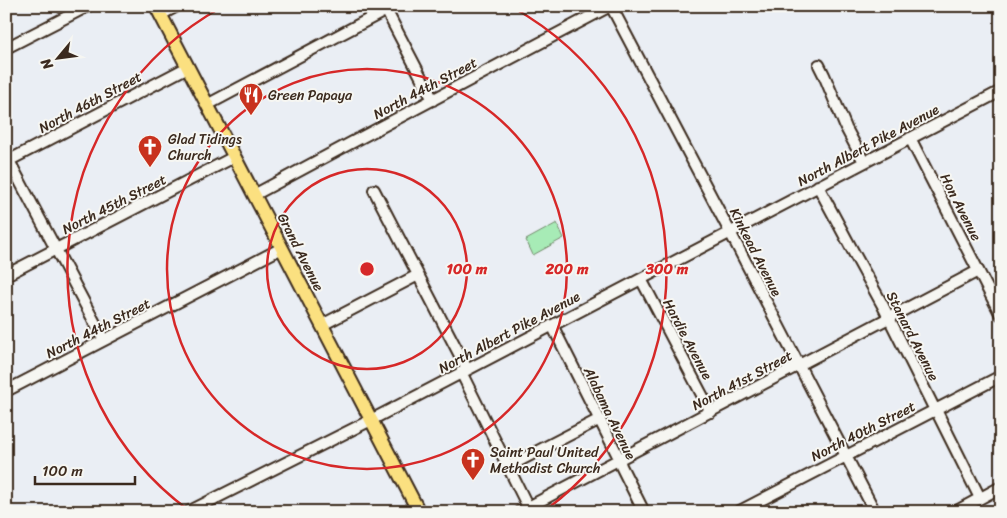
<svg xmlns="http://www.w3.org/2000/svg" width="1007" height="518" font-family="Sriracha,sans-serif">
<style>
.green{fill:#a7ebb6;stroke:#718a6a}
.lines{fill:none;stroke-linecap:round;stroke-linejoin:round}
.minor-casing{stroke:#3b2a1e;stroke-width:14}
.major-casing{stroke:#3b2a1e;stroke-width:16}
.minor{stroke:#f6f6f2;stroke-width:10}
.major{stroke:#fbe080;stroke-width:12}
.ring{fill:none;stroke:#d62828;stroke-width:2.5}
.labels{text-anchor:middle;stroke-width:4;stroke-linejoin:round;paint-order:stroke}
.street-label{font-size:14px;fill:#3b2a1e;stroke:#f6f6f2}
.poi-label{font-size:14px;fill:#3b2a1e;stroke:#f6f6f2;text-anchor:start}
.centre{fill:#d62828;stroke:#f6f6f2;stroke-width:2.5}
.ring-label{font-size:15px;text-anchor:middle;font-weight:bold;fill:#d62828;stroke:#f6f6f2;stroke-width:4;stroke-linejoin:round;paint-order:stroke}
</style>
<rect width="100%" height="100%" fill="#eaeef4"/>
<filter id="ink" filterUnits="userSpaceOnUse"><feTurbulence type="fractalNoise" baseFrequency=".02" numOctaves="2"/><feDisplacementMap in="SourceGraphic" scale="10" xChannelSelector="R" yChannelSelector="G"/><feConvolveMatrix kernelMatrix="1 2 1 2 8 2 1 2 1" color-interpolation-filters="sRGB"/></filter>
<g filter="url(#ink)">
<!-- green -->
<path class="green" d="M557 223 564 238 533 255 526 240Z"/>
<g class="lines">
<defs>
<path id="minor" d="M384 6 433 100
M611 6 730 232 875 512
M160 15 177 6
M6 48 88 6
M819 65 824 75 846 128 864 162
M207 105 394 6
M910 138 1001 315
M6 155 104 340
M6 162 188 67
M818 186 855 255 882 304 933 406 938 414 980 498
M374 190 467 369
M254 195 349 144 610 6
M6 275 234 157
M641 279 711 412
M322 325 418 275
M552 325 618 456 621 466 644 512
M461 372 528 507
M6 391 282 248
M507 467 600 419
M188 512 371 420 1001 91
M519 512 978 271
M738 512 1001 376
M955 512 1001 487"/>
<path id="major" d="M156 6 419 512"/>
</defs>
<!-- minor casing -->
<use href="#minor" class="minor-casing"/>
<!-- major casing -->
<use href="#major" class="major-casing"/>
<!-- minor -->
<use href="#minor" class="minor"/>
<!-- major -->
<use href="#major" class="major"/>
</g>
</g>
<!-- distance rings -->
<g class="ring">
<circle cx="367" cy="269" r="100"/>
<circle cx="367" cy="269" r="200"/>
<path d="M191 512A300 300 0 0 1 222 7M512 7A300 300 0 0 1 543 512"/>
</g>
<!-- icons -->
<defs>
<symbol id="restaurant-pin" viewBox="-11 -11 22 30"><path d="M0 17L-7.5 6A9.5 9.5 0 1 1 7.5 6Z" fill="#c8321e" stroke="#f6f6f2"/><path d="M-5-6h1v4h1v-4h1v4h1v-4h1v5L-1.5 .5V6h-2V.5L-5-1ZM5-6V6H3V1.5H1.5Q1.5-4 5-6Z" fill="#fff"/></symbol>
<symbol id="church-pin" viewBox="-11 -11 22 30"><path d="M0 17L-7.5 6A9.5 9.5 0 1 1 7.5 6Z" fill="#c8321e" stroke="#f6f6f2"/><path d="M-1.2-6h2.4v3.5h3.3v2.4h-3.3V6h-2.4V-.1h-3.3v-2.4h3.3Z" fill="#fff"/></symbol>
</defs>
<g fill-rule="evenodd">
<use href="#restaurant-pin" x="237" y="81" width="28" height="38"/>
<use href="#church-pin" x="136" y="133" width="28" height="38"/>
<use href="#church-pin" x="459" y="446" width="28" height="38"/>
</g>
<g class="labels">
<!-- street labels -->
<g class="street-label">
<text transform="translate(425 88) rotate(-28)" y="5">North 44th Street</text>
<text transform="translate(90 102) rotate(-28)" y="5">North 46th Street</text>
<text transform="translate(868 145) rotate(-28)" y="5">North Albert Pike Avenue</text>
<text transform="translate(114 204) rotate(-27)" y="5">North 45th Street</text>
<text transform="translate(961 207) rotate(63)" y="5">Hon Avenue</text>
<text transform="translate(301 252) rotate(63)" y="5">Grand Avenue</text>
<text transform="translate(756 252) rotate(63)" y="5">Kinkead Avenue</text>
<text transform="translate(98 328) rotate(-27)" y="5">North 44th Street</text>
<text transform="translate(509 332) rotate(-28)" y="5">North Albert Pike Avenue</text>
<text transform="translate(913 336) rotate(63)" y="5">Stanard Avenue</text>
<text transform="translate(688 339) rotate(62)" y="5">Hardie Avenue</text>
<text transform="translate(742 380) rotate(-28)" y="5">North 41st Street</text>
<text transform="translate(610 413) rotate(64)" y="5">Alabama Avenue</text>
<text transform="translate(863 431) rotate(-27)" y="5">North 40th Street</text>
</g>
<!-- poi labels -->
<g class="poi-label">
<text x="268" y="100">Green Papaya</text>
<text x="168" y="144">Glad Tidings<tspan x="168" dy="16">Church</tspan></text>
<text x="490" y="457">Saint Paul United<tspan x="490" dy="16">Methodist Church</tspan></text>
</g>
</g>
<circle cx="367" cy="269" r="8" class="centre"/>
<g class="ring-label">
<text x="467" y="274">100 m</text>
<text x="567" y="274">200 m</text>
<text x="667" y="274">300 m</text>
</g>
<!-- margin -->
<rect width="1007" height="518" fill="none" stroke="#f6f6f2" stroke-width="25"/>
<rect x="12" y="12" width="982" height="493" fill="none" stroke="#3b2a1e" stroke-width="2" filter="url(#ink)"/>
<!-- north arrow -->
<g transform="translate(58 58) rotate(241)" stroke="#f6f6f2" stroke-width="4" paint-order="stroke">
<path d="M0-4L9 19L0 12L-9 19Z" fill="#3b2a1e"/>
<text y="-8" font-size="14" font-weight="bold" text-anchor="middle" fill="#3b2a1e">N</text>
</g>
<!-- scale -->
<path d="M35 476v8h100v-8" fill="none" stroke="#3b2a1e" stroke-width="2.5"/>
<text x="42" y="476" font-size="15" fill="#3b2a1e" stroke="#f6f6f2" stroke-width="4" paint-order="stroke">100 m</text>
</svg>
